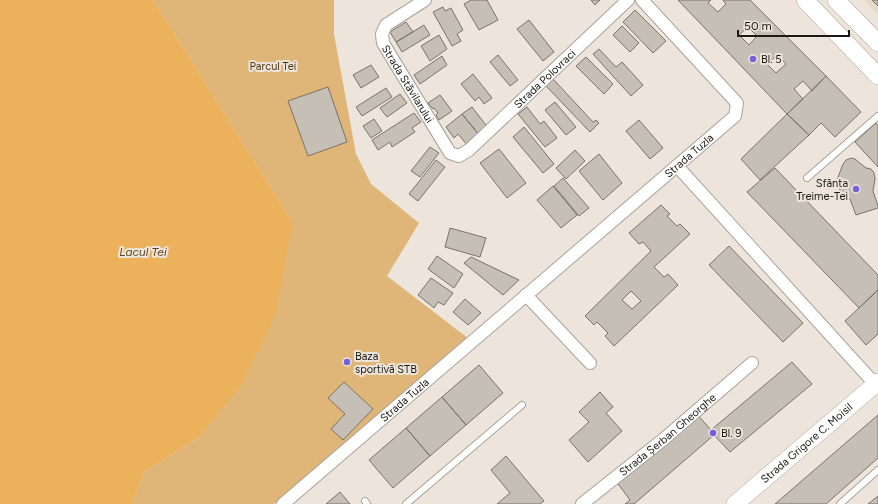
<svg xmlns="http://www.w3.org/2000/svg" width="878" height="504" font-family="Figtree,sans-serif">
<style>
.built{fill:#e5d9c8}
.green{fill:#dfb578}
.water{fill:#ebb25b}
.building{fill:#c6bfb5;stroke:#79736a;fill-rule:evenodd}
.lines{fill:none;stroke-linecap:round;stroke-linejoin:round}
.lane-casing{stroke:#a9a299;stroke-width:8}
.street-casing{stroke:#a9a299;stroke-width:14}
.secondary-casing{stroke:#a9a299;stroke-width:18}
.lane{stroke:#fff;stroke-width:6}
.street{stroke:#fff;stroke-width:12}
.secondary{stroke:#fff;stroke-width:17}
.poi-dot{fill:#7361db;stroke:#ede5db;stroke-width:1.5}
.labels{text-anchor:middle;stroke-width:4;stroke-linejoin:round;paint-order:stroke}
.poi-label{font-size:11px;fill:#1b1915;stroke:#ede5db;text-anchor:start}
.park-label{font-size:11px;fill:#4e3611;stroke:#ede5db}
.street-label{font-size:11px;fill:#1b1915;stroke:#ede5db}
.water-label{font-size:12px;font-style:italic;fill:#5c4520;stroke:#ede5db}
</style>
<rect width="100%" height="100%" fill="#ede5db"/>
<!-- built -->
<path class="built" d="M864 0H878V15Z"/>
<!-- green -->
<path class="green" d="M153 0H334V34L356 154 371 184 419 223 387 276 469 339 274 504H132L144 472 198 438 292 222Z"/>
<!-- water -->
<path class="water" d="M0 0H153L292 222 276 313 241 385 198 438 144 472 132 504H0Z"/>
<!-- building -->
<path class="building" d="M471 0H487L498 20 479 30 464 4Z
M591 0H600L595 5Z
M678 0H711L708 3 718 12 726 4 723 0H750L826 76 812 91 803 81 794 89 803 99 787 114ZM748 27 757 36 749 45 739 35ZM777 55 786 64 776 73 767 64Z
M872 0H878V6Z
M443 7 445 11 451 8 463 30 457 34 461 41 452 46 433 12Z
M635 10 666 41 653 53 623 22Z
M529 20 554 52 543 61 517 29Z
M406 22 413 32 396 42 390 32Z
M424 25 430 35 402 52 396 42Z
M622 26 639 43 630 52 613 35Z
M439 35 447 49 430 61 421 46Z
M599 49 616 67 622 62 643 85 631 96 593 54Z
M498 55 518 80 510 86 490 62Z
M442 56 447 65 420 84 414 75Z
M586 57 613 84 604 94 576 66Z
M371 65 379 77 361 88 353 75Z
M473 74 492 98 484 104 479 97 475 101 461 84Z
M826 76 861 112 835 137 821 123 809 135 787 114Z
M553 79 593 122 596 120 599 123 590 132 546 86Z
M328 87 347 142 308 156 288 101Z
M386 88 392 97 362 116 356 107Z
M400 94 407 103 387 117 380 108Z
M440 95 452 111 439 120 436 115 438 113 434 108 433 109 428 103Z
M555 102 576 127 566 135 545 110Z
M472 107 489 129 480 136 462 114Z
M527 107 540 124 544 121 557 138 545 147 518 114Z
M414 113 421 122 412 128 415 132 392 147 390 142 378 150 372 140Z
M462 114 480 136 468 146 458 134 454 138 446 127Z
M787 114 809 135 760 180 741 159Z
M374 119 382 131 371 138 363 126Z
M639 120 663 148 650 159 626 131Z
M876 123 878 126V167L855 142Z
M524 127 554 164 543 173 513 137Z
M430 147 439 153 420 177 411 171Z
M499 149 526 183 507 198 480 163Z
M575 150 585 161 566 179 556 168Z
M599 154 622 183 603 200 579 171Z
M851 158 855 159 866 168 871 169 874 173 875 179 873 191 878 206V208L856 215 850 199 841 192 838 186 837 180 843 164 846 160Z
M436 160 445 167 418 201 409 194Z
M775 168 878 275V290L859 308 747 192Z
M563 178 589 208 579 216 554 186Z
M553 186 577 215 561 228 537 200Z
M661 205 670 214 667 216 677 226 680 224 690 234 654 267 664 277 668 274 678 285 614 346 605 336 608 333 597 322 594 325 585 316 651 251 643 242 639 244 629 233ZM631 291 641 301 632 309 622 300Z
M450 228 486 238 480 257 445 247Z
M729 246 803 323 783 342 709 265Z
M437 256 463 274 454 288 428 269Z
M471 257 519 280 503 295 464 263Z
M431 278 453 293 444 305 438 302 434 308 418 295Z
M878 290V334L866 345 845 321Z
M465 299 481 313 468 325 453 312Z
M792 362 812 384 730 452 714 435 634 504H625L630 500 616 481 696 413 711 430Z
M479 365 503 393 466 425 442 397Z
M344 382 373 409 343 440 331 429 345 414 328 398Z
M600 392 613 407 606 413 622 431 588 462 569 440 589 422 579 412Z
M442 397 466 425 430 456 406 428Z
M878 415V458L826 504H775Z
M406 428 430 456 393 488 369 460Z
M506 456 544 501 540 504H497L510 493 491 470Z
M340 492 350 504H326Z
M878 496V504H868Z"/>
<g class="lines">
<defs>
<path id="lane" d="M807 178 878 116
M365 501 367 504
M406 504 522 405
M840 504 878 470"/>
<g id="street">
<path id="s1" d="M425 0 386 25 382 34 383 43 450 153 459 156 469 150 628 0"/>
<path d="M677 166 875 384"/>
<path d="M526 295 590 363"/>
<path id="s2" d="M283 504 735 116 737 103 642 0"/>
<path id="s3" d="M582 504 665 438 752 363"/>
</g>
<g id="secondary">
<path d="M805 0 878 76"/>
<path d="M836 0 878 43"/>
<path id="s4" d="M735 504 878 382"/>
</g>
</defs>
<!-- lane casing -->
<use href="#lane" class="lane-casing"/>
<!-- street casing -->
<use href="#street" class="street-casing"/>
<!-- secondary casing -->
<use href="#secondary" class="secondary-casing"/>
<!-- lane -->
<use href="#lane" class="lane"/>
<!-- street -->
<use href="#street" class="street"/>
<!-- secondary -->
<use href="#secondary" class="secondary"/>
</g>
<!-- markers -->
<g class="poi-dot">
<circle cx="753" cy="59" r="4"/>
<circle cx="856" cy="189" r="4"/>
<circle cx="347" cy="362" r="4"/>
<circle cx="713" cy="433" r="4"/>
</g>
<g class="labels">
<!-- poi labels -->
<g class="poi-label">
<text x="761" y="63">Bl. 5</text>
<text x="848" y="187" text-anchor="end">Sfânta<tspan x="848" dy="13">Treime-Tei</tspan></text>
<text x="355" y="360">Baza<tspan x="355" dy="13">sportivă STB</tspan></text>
<text x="721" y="437">Bl. 9</text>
</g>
<!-- park labels -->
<g class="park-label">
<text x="273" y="70">Parcul Tei</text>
</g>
<!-- street labels -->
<g class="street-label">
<text dy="4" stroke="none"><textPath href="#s1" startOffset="319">Strada Polovraci</textPath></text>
<text dy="4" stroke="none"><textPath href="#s1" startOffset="113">Strada Stăvilarului</textPath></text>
<text dy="4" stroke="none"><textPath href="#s2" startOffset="535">Strada Tuzla</textPath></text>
<text dy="4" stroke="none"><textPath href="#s2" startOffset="160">Strada Tuzla</textPath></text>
<text dy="4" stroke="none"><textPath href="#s3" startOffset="110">Strada Șerban Gheorghe</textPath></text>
<text dy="4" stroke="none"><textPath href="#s4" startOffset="94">Strada Grigore C. Moisil</textPath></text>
</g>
<!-- water labels -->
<g class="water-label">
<text x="143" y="256">Lacul Tei</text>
</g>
</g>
<!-- scale -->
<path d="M738 30v6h111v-6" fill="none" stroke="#1b1915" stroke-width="2"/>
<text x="744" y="30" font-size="12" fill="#1b1915" stroke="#ede5db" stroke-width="3" paint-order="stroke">50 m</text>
</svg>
